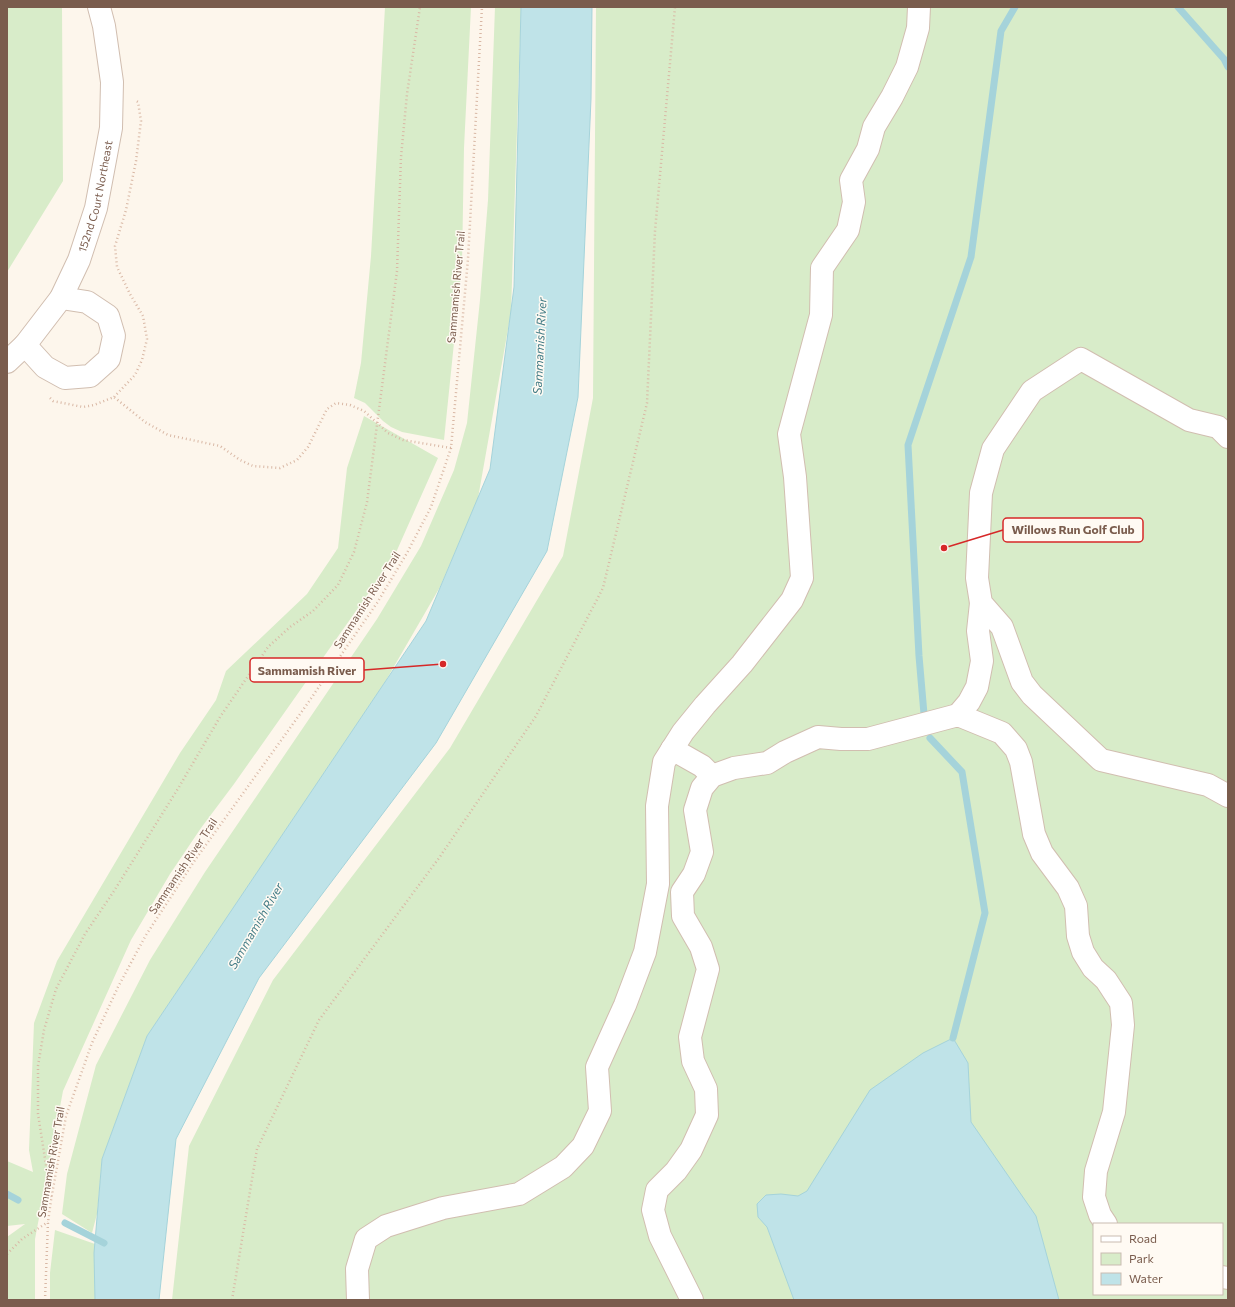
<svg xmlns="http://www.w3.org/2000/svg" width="1235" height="1307" font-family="Commissioner,sans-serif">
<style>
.green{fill:#d8ecc9;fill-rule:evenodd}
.water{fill:#bfe3e8;stroke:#a5d3da}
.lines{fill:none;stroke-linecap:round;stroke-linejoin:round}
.stream{stroke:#a5d3da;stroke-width:7}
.minor-casing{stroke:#d1beb0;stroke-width:24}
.path{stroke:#d9b8a5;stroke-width:2.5;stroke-dasharray:1 3;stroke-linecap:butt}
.minor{stroke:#fff;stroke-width:22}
.labels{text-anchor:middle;stroke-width:3;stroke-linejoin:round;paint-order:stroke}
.street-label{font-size:11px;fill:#7a5c4d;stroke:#fffaf3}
.water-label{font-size:12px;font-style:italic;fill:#437c86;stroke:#fffaf3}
.leader{fill:none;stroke:#d62828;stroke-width:1.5}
.callout-dot{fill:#d62828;stroke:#fffaf3;stroke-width:1.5}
.callout{fill:#fffaf3;stroke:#d62828;stroke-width:1.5}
.callout-label{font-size:12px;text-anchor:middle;font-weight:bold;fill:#7a5c4d}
</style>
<rect width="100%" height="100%" fill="#fdf6ec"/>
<!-- green -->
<path class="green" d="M7 7H62L63 181 7 272Z
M385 7H471L464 148 462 265 444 440 402 432 391 427 383 421 365 403 354 398 361 363 371 256Z
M495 7H521L511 312 478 498 440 587 385 682 147 1036 102 1159 97 1214 92 1233 62 1214 67 1174 96 1065 150 960 205 872 377 619 421 546 454 470 467 423 480 300 488 200Z
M596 7H1228V1300H172L189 1146 273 980 450 748 563 556 593 398ZM1094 1224H1222V1294H1094Z
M364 416 438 458 394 557 234 784 201 828 170 874 131 940 63 1091 35 1239V1300H7V1237L25 1224 7 1226V1161L33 1172 29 1150 34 1023 57 961 180 753 216 700 226 671 307 594 338 548 347 468Z
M55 1230 95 1244V1300H50V1273Z"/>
<!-- water -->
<path class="water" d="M521 7H592L591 99 578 397 547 551 436 743 259 978 176 1139 159 1300H95L94 1253 102 1159 147 1036 426 621 490 469 514 287Z
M953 1038 968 1063 971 1122 1036 1216 1059 1300H794L767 1227 758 1217 757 1204 766 1195 781 1194 798 1196 807 1191 870 1090 923 1053Z"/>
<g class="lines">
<!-- stream -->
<path class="stream" d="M1178 7 1224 59 1228 67
M924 714 919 656 908 445 971 257 1001 31 1015 7
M930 738 962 772 985 913 953 1038
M7 1194 18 1200
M65 1223 104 1243"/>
<defs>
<g id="minor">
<path d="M25 345 45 367 65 378 90 376 109 359 114 336 108 316 87 302 61 298"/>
<path id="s1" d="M7 362 25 345 61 298 79 260 96 208 111 128 112 82 104 26 99 7"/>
<path d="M1228 437 1218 427 1189 420 1081 359 1032 391 993 449 981 493 977 578 981 603 1002 627 1022 682 1032 695 1101 760 1208 785 1228 796"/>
<path d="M958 715 969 702 977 687 982 661 978 631 981 603"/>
<path d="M672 749 702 766 712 776"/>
<path d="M1222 1277 1228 1278"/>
<path d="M358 1300 357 1269 366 1239 386 1226 443 1208 519 1194 563 1167 583 1146 600 1111 597 1067 625 1005 645 952 658 884 657 806 664 762 683 732 705 705 742 664 792 600 802 578 795 477 789 434 821 315 822 268 848 230 854 202 851 180 868 149 874 127 892 97 907 67 918 28 919 7"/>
<path d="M692 1300 660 1236 653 1210 657 1190 676 1171 691 1150 707 1115 706 1089 693 1061 690 1037 708 969 701 947 683 916 682 892 694 874 702 852 695 810 702 788 712 776 734 768 767 763 785 752 818 737 841 739H868L958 715 1002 733 1016 749 1021 762 1034 834 1042 853 1068 888 1076 906 1078 936 1083 952 1093 968 1106 980 1121 1003 1123 1025 1114 1112 1096 1171 1094 1197 1100 1215 1106 1224"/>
</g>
</defs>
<!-- minor casing -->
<use href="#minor" class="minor-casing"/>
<!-- path -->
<path class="path" d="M114 397 135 375 142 360 147 339 143 316 130 294 117 267 115 246 126 210 136 161 141 121 138 102 135 100
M50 398 53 401 83 407 94 405 114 397 145 422 168 435 220 446 240 460 253 466 280 468 297 460 308 447 327 409 336 403 350 405 364 411 388 433 403 440 451 448
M51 1197 38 1114V1066L44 1030 56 989 85 934 114 891 179 787 220 717 268 647 290 627 313 611 338 585 354 552 367 502 397 271 401 157 407 94 420 7
M7 1254 22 1239 48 1222
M45 1300 48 1222 51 1200 66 1116 92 1043 118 987 146 935 195 860 303 710 377 603 407 553 431 507 451 448 468 259 482 7
M232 1300 257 1149 319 1020 439 858 536 716 603 588 647 403 655 231 675 7"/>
<!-- minor -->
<use href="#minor" class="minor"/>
</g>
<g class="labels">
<!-- street labels -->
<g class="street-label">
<text dy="4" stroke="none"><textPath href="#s1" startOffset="192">152nd Court Northeast</textPath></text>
<text transform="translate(456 287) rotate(-85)" y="4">Sammamish River Trail</text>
<text transform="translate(367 600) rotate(-57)" y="4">Sammamish River Trail</text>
<text transform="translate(183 866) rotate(-56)" y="4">Sammamish River Trail</text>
<text transform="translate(51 1162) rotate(-80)" y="4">Sammamish River Trail</text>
</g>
<!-- water labels -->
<g class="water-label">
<text transform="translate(540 346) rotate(-87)" y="4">Sammamish River</text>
<text transform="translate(256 926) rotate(-60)" y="4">Sammamish River</text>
</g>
</g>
<!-- callouts -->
<path class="leader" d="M944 548L1003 530M443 664L364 670"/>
<g class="callout-dot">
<circle cx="944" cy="548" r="4"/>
<circle cx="443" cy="664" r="4"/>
</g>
<g class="callout">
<rect x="1003" y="518" width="140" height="24" rx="4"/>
<rect x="250" y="658" width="114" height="24" rx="4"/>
</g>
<g class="callout-label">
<text x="1073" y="534">Willows Run Golf Club</text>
<text x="307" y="675">Sammamish River</text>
</g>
<!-- border -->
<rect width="1235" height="1307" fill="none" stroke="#7a5c4d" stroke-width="16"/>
<!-- legend -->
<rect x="1093" y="1223" width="130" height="72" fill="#fffaf3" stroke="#cabbb1"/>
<rect x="1101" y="1236" width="20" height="6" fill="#ffffff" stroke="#cabbb1"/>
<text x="1129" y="1243" font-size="12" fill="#7a5c4d">Road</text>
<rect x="1101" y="1253" width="20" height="12" fill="#d8ecc9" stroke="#cabbb1"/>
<text x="1129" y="1263" font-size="12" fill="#7a5c4d">Park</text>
<rect x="1101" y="1273" width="20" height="12" fill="#bfe3e8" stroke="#cabbb1"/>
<text x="1129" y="1283" font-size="12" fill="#7a5c4d">Water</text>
</svg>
